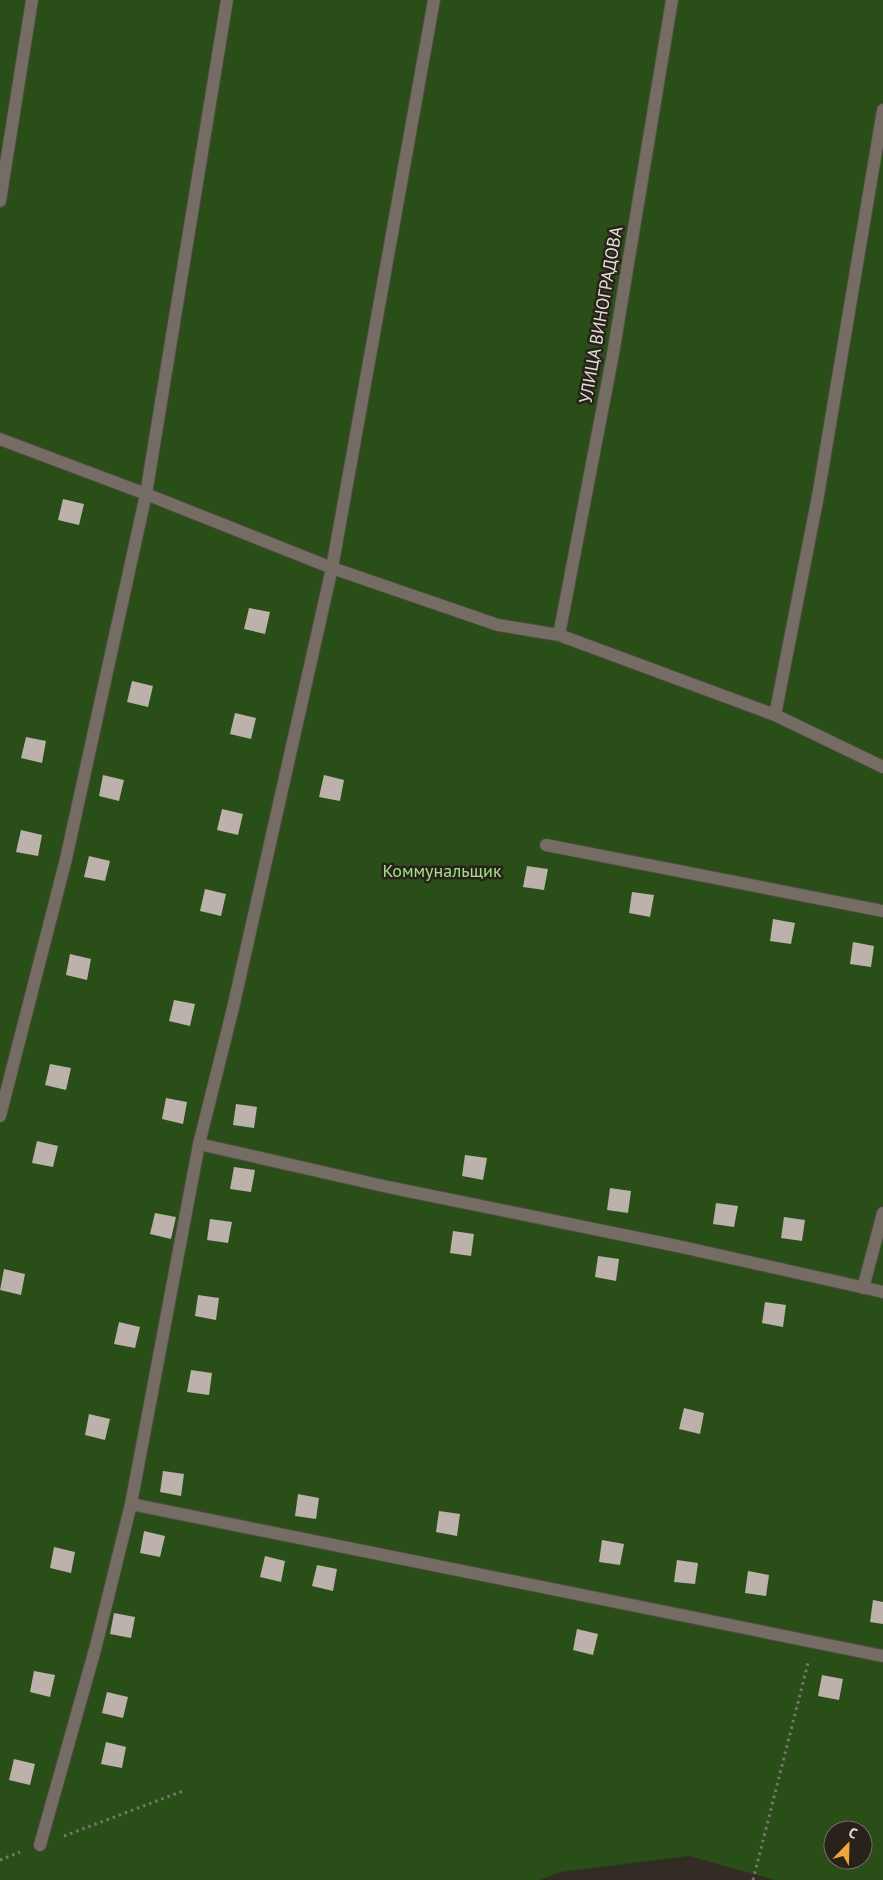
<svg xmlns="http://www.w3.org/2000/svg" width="883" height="1880" font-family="'PT Sans',sans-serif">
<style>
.green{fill:#294e18;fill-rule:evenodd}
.building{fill:#bdb2ab}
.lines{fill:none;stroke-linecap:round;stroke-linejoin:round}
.minor-casing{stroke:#4f4943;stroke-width:14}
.path{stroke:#7b756f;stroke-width:3;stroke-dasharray:2.5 4;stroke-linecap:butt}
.minor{stroke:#756c64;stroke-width:12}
.labels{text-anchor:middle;stroke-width:5;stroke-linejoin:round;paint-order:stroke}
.street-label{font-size:18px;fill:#e3deda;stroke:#29221b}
.park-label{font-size:18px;fill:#a1e288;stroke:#29221b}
</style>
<rect width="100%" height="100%" fill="#332c25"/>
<!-- green -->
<path class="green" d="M0 0H883V1880H775L689 1856 560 1872 540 1880H0ZM833 1830H863V1860H833Z"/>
<!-- building -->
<path class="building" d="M63 499 84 504 79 525 58 520Z
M249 608 270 612 265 634 244 629Z
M132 681 153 686 148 707 127 702Z
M235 713 256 718 251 739 230 734Z
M26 737 46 741 42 763 21 758Z
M103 775 124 780 119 801 99 796Z
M324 775 344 780 340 801 319 797Z
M222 809 243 814 238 835 217 830Z
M21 830 42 835 38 856 16 852Z
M89 856 110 861 105 881 84 877Z
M527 866 548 869 544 890 523 887Z
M205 889 226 894 221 916 200 911Z
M632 892 654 895 650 917 629 913Z
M773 919 795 923 791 944 770 941Z
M853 942 874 946 871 967 850 964Z
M70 954 91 959 87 980 66 975Z
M174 1000 195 1004 190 1026 169 1021Z
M50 1064 71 1068 66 1090 45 1085Z
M166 1098 187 1102 183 1124 162 1119Z
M236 1104 257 1107 254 1128 233 1125Z
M37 1141 58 1146 53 1167 32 1163Z
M465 1155 487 1158 483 1180 462 1176Z
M234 1167 255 1170 251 1192 230 1189Z
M610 1188 631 1191 628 1213 607 1210Z
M716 1203 738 1206 734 1227 713 1224Z
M155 1213 176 1217 171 1239 150 1234Z
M784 1217 805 1220 802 1241 781 1238Z
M210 1219 232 1222 228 1243 207 1240Z
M453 1231 474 1234 471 1256 450 1253Z
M598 1256 619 1259 616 1281 595 1277Z
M4 1269 25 1274 21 1295 0 1290Z
M198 1295 219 1298 216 1320 195 1316Z
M765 1302 786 1305 783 1327 762 1323Z
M119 1322 140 1327 135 1348 114 1344Z
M191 1370 212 1373 209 1395 187 1392Z
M684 1408 704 1413 700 1434 679 1429Z
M89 1414 110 1419 105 1440 85 1435Z
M163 1471 184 1474 181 1496 160 1492Z
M298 1494 319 1498 316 1519 295 1516Z
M439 1511 460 1514 457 1536 436 1532Z
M144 1531 165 1536 160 1557 140 1553Z
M602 1540 624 1544 620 1565 599 1562Z
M54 1547 75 1552 71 1573 50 1568Z
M265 1556 285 1561 281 1582 260 1577Z
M677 1560 698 1563 695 1584 674 1582Z
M317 1565 337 1569 333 1591 312 1586Z
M748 1571 769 1575 766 1596 745 1593Z
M873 1600 883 1602V1624L870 1622Z
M114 1613 135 1617 131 1638 110 1634Z
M577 1629 598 1634 593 1655 573 1650Z
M34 1671 55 1675 50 1697 30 1692Z
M822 1675 843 1679 839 1700 818 1696Z
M107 1692 128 1697 123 1718 102 1713Z
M106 1742 126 1747 122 1768 101 1764Z
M14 1759 35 1764 30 1785 9 1780Z"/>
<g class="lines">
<defs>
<path id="minor" d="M0 201 32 0
M0 439 146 494 332 568 498 625 559 635 775 715 883 767
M559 635 613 354 672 0
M775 715 818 496 883 110
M546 845 883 911
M0 1116 66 859 146 494 227 0
M199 1144 388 1187 682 1247 883 1292
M863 1288 883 1213
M131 1504 883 1656
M40 1845 96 1646 131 1504 199 1144 233 1008 332 568 434 0"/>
</defs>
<!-- minor casing -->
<use href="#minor" class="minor-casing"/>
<!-- path -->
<path class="path" d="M64 1836 183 1791
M0 1860 20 1852
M753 1880 808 1663"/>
<!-- minor -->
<use href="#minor" class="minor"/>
</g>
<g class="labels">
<!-- street labels -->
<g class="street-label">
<text transform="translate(601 315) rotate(-80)" y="6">УЛИЦА ВИНОГРАДОВА</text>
</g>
<!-- park labels -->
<g class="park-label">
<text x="442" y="877">Коммунальщик</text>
</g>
</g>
<!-- north arrow -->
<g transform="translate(848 1845) rotate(23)"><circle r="24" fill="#29221b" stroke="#736d67"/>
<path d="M0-4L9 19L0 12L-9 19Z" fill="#efa73d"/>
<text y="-8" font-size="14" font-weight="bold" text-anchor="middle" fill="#e3deda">С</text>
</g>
</svg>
